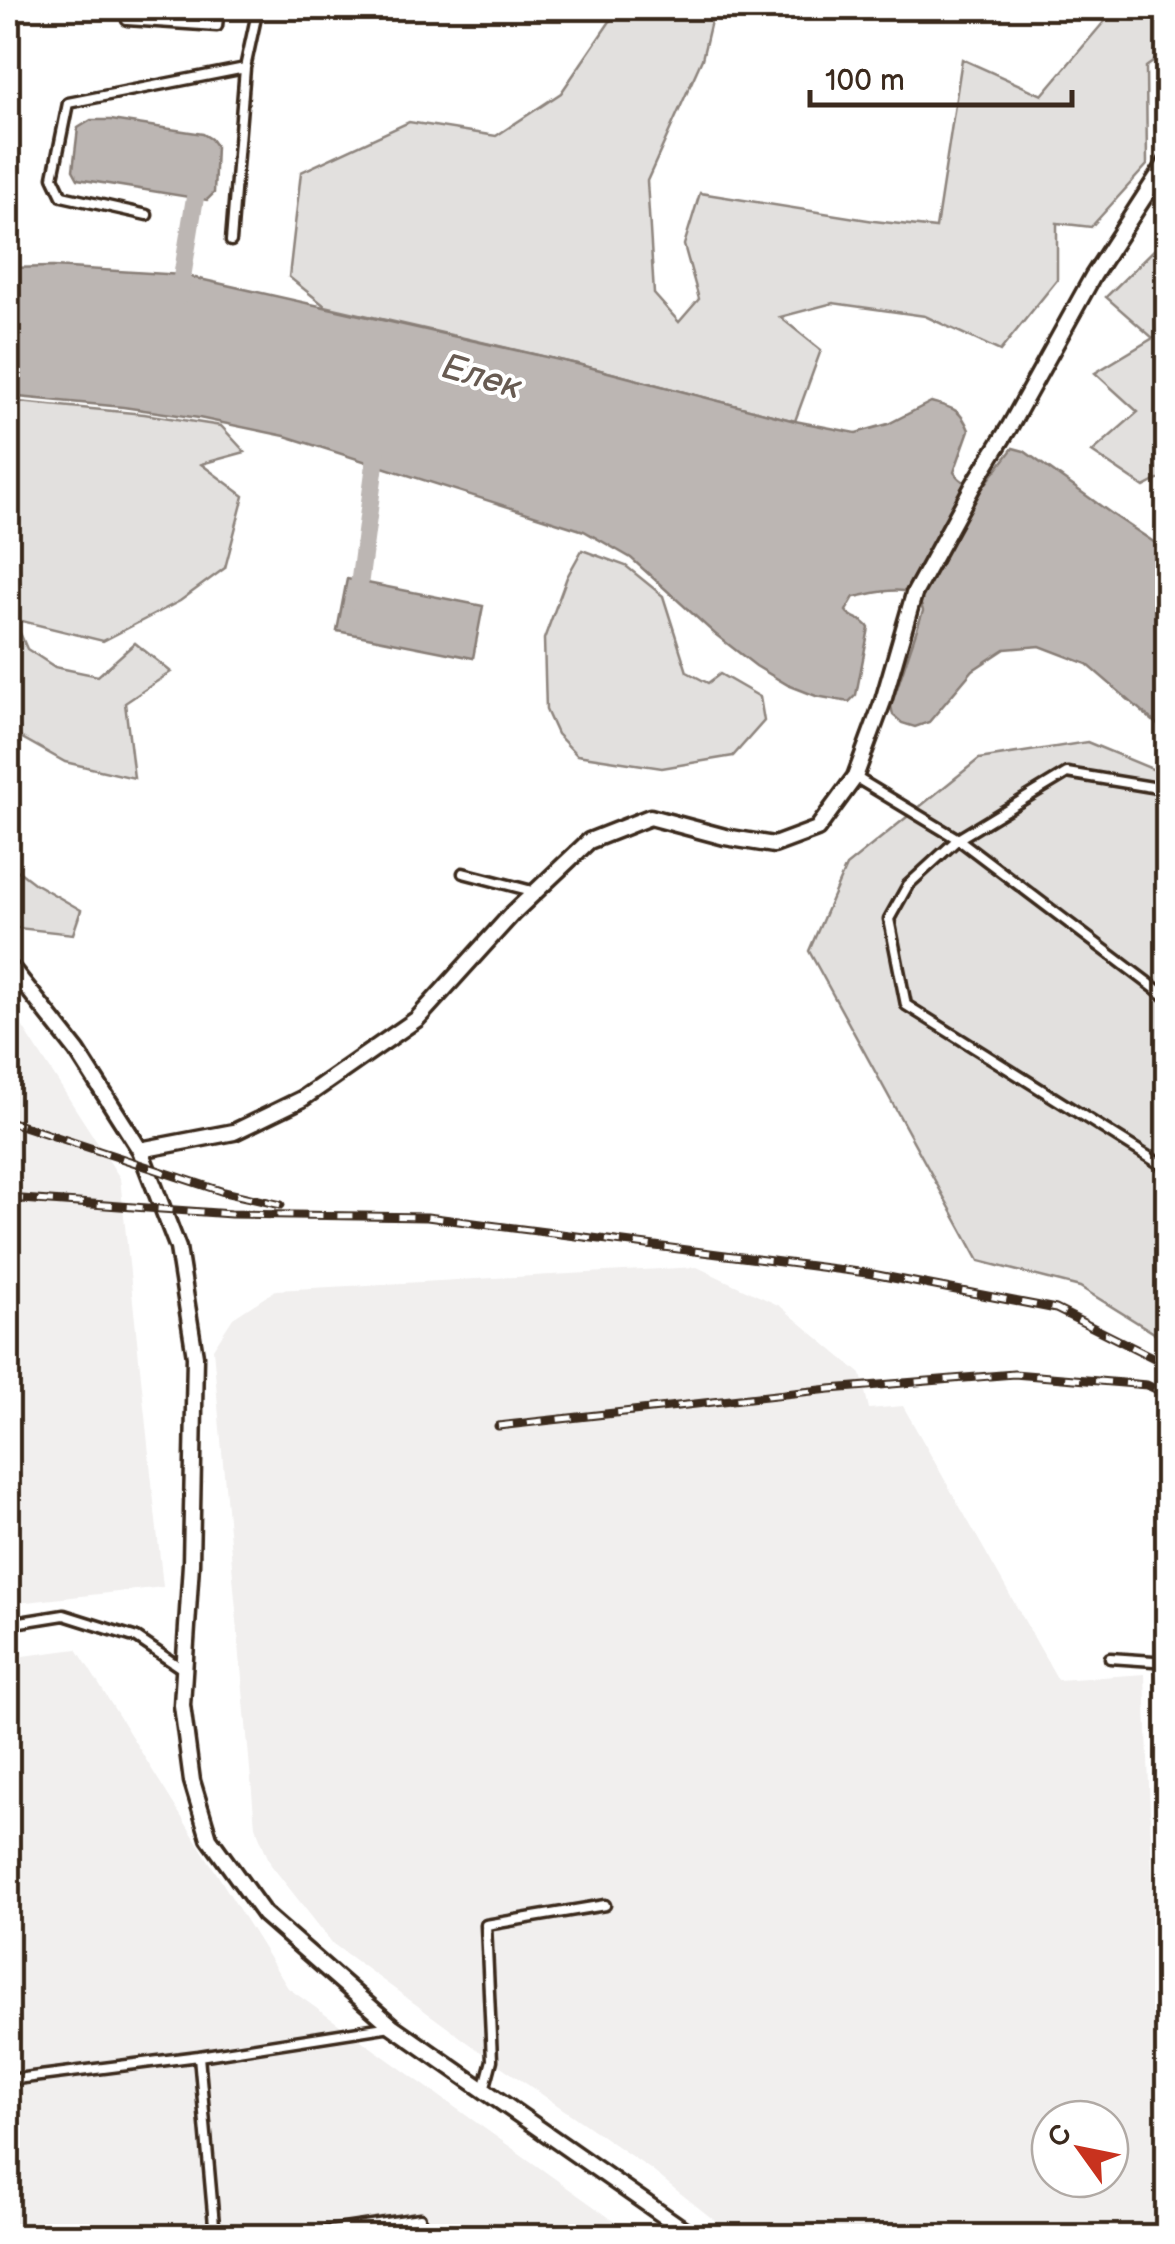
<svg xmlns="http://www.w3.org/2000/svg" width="1175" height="2244" font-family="'Balsamiq Sans',sans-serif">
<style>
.built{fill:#f1efee;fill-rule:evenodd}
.green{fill:#e2e0de;stroke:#8e857e;stroke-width:2.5}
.water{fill:#bcb6b3;stroke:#887e77;stroke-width:2.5}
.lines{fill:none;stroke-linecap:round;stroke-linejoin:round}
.canal{stroke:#bcb6b3;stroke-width:18}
.lane-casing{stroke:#3b2a1e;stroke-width:15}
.street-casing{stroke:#3b2a1e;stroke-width:21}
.lane{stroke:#fff;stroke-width:8}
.street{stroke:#fff;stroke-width:14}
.rail-casing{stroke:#3b2a1e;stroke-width:9}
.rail{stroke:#fff;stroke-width:5;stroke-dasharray:15;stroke-linecap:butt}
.labels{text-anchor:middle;stroke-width:8;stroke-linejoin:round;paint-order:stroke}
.water-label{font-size:35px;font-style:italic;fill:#685b52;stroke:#fff}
</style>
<rect width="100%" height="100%" fill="#fff"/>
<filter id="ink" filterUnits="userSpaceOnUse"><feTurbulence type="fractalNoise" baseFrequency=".01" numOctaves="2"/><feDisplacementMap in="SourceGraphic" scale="20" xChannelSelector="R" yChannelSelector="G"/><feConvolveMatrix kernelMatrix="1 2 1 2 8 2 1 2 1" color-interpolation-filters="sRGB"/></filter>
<g filter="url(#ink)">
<!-- built -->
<path class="built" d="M8 1004 120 1178 163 1587 8 1604Z
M697 1267 780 1306 861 1374 869 1409 903 1406 1058 1680 1145 1674 1165 2236H734L650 2169 492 2060 333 1944 271 1865 255 1826 213 1349 233 1318 276 1290ZM1050 2119H1110V2179H1050Z
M77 1649 288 1988 635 2236H8V1658Z"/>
<!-- green -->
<path class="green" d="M619 8H714L702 59 647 181 654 294 679 322 699 299 684 245 700 193 874 221 936 228 962 59 1042 95 1103 23 1119 8H1167V52L1146 67 1147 165 1091 227 1057 223V280L1000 351 925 316 833 303 780 317 821 350 795 421 577 364 325 306 289 277 301 172 409 122 496 136 561 93Z
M1167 237 1168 412 1165 413 1168 415 1167 475 1144 487 1092 452 1138 412 1095 373 1153 338 1106 297Z
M8 401 144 414 221 426 245 452 201 464 244 496 225 568 180 601 103 641 14 619 27 649 55 667 98 676 135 643 171 672 125 703 134 778 65 762 8 730Z
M582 550 626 566 663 596 687 672 708 683 720 674 760 697 764 721 733 756 662 768 577 755 557 734 546 710 544 639 567 577Z
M1087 742 1167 775V1341L1080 1287 979 1261 809 951 846 866 979 759Z
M8 863 34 883 81 910 73 934 8 927Z"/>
<!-- water -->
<path class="water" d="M91 120H111L203 134 211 139 216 146 214 193 207 200 78 179 73 170 78 128Z
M53 267 182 275 577 364 795 421 856 433 888 424 931 402C952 408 960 408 969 430L954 472C961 483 971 486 984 486L1013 448 1024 451 1112 514 1167 551V733L1087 664 1040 646 1005 649 973 670 929 722 915 727 902 723 893 715 891 706 923 611C916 579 878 593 854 597L846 611C852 620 864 618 869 628L856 695 849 702 816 696 788 685 756 666 715 634 631 558 584 531 285 436 199 418 123 407 8 396V268Z
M347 579 483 606 473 658 337 631Z"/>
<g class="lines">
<!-- canal -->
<path class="canal" d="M179 296 198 179
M360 602 357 601 378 441"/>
<defs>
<path id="lane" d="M128 8 127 20 217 26 219 8
M147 215 62 196 53 177 68 103 245 68
M231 241 245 68 258 8
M855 777 958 839 1168 998
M1168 792 1158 788 1067 773 958 839 908 885 889 919 906 1005 1168 1169
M463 873 536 892
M8 1624 64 1615 137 1638 184 1670
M1110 1658 1168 1662
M8 2080 199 2056
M484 2090 492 2060 486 1925 605 1905
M215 2236 199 2056 391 2026
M295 2236 420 2218 423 2236"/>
<path id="street" d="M8 971H14L77 1051 140 1150 178 1248 195 1356 191 1564 182 1705 192 1781 209 1838 264 1914 392 2026 693 2236
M140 1150 234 1132 302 1099 417 1019 512 914 589 841 650 817 725 837 774 845 817 829 855 777 883 701 914 594 973 486 1010 426 1093 276 1168 160"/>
</defs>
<!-- lane casing -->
<use href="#lane" class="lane-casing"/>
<!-- street casing -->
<use href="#street" class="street-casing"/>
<!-- lane -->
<use href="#lane" class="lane"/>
<!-- street -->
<use href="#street" class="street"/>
<defs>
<path id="rail" d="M8 1121 224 1192 281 1205
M8 1198 231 1214 427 1217 867 1273 1056 1309 1156 1359 1168 1367
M498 1426 830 1389 1014 1374 1147 1385 1168 1395"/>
</defs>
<!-- rail casing -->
<use href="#rail" class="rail-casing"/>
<!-- rail -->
<use href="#rail" class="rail"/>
</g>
</g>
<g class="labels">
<!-- water labels -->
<g class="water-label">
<text transform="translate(482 376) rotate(17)" y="12">Елек</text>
</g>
</g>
<!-- margin -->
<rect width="1175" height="2244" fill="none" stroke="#fff" stroke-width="40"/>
<rect x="20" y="20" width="1135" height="2204" fill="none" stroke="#3b2a1e" stroke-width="4" filter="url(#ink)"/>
<!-- north arrow -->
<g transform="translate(1080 2149) rotate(303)"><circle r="48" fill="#ffffff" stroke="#b1aaa5" stroke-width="2.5"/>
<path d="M0-8L18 38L0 25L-18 38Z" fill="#c8321e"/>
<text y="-15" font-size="28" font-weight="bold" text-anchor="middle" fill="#3b2a1e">С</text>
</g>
<!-- scale -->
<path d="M810 90v15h262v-15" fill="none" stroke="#3b2a1e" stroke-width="5"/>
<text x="825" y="90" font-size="30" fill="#3b2a1e" stroke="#ffffff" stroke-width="8" paint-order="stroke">100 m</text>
</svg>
